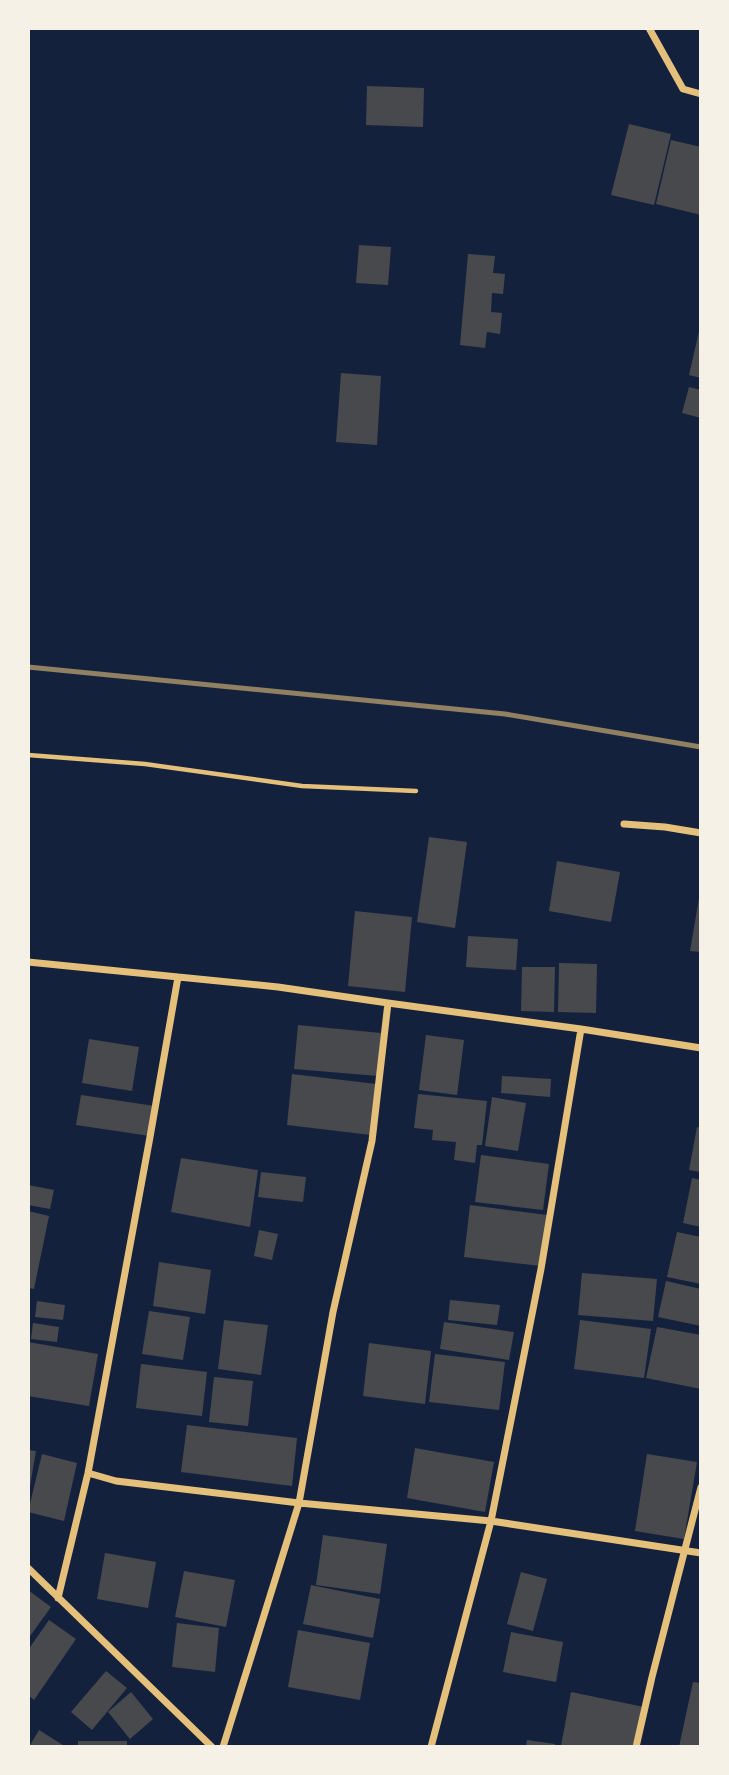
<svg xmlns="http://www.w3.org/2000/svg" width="729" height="1775" font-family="'PT Sans Narrow',sans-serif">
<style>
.building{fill:#48494c}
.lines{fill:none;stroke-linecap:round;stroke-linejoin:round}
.path{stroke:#e5c07b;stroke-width:4.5}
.minor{stroke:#e5c07b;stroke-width:7}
.rail{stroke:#918062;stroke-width:5}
</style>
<rect width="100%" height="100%" fill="#14213d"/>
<!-- building -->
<path class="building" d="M367 86 424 88 423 127 366 125Z
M629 124 671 134 654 205 611 195Z
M671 140 701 147V215L656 204Z
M359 245 391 247 388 285 356 283Z
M468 254 495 256 493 273 505 274 503 294 492 293 491 312 502 313 500 334 487 332 485 348 460 345Z
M700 327H701V378L689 375Z
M341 373 381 376 377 445 336 442Z
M689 387 701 390V418L682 413Z
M429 837 467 842 455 928 417 922Z
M557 861 620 872 611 922 549 911Z
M700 892H701V952L690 951Z
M355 911 412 917 405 992 348 986Z
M468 936 518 939 516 970 466 967Z
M559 963 597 964 596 1013 558 1012Z
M522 967H555L554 1012 521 1011Z
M298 1025 381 1033 378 1076 294 1069Z
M426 1035 464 1040 457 1095 419 1090Z
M89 1039 139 1047 132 1091 82 1083Z
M292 1074 376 1084 371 1135 287 1125Z
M502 1076 551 1079 550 1097 501 1093Z
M418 1094 487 1101 482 1145H477L475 1163 454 1160 456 1142 432 1140 433 1130 414 1128Z
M81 1095 155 1106 150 1136 76 1125Z
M492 1097 526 1103 518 1151 485 1146Z
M697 1127 701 1128V1172L689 1170Z
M481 1155 549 1164 543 1210 475 1202Z
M181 1158 258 1170 250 1227 171 1212Z
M261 1172 306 1177 303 1202 258 1197Z
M692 1178 701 1180V1227L683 1223Z
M28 1185 54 1190 50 1209 28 1205Z
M470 1205 547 1215 541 1266 464 1257Z
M28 1211 49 1216 34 1289 28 1288Z
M259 1230 278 1234 272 1260 254 1256Z
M677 1232 701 1237V1284L667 1277Z
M159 1262 211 1270 205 1314 153 1306Z
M582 1273 657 1279 653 1321 578 1315Z
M666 1281 701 1289V1326L658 1317Z
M450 1300 500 1305 497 1325 448 1320Z
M37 1301 65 1305 63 1320 35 1317Z
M149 1311 190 1317 183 1360 142 1354Z
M224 1320 268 1325 261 1375 218 1369Z
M580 1320 651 1329 644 1378 574 1369Z
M444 1322 514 1332 509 1360 440 1349Z
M33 1323 59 1327 57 1342 31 1339Z
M657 1327 701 1335V1389L646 1378Z
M28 1342 98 1354 89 1406 28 1396Z
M369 1343 431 1351 425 1404 363 1396Z
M435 1354 505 1362 499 1410 429 1402Z
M141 1364 207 1372 202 1416 136 1408Z
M214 1377 253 1381 248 1426 209 1422Z
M187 1425 297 1438 292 1486 181 1472Z
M415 1448 494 1462 485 1512 407 1498Z
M28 1450 36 1451 29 1492H28Z
M42 1454 77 1463 64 1521 28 1512Z
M647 1454 697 1462 684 1539 635 1531Z
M323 1535 387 1544 380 1594 316 1585Z
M105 1553 156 1562 148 1608 97 1599Z
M184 1571 235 1580 226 1627 175 1617Z
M521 1572 547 1579 533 1631 507 1624Z
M311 1585 380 1599 373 1638 303 1624Z
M28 1590 51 1607 28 1639Z
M49 1620 76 1639 34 1700 28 1695V1650Z
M177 1623 219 1628 215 1672 172 1667Z
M298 1630 370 1643 360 1700 288 1687Z
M511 1632 563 1642 556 1682 503 1672Z
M106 1671 127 1688 92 1730 71 1712Z
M693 1682 701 1683V1747H679Z
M131 1692 153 1719 130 1739 108 1712Z
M571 1692 644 1707 635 1747 561 1746Z
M39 1730 66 1747H29Z
M527 1740 555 1744 554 1747H526Z
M78 1741H127V1747H78Z"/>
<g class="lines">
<!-- path -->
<path class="path" d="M28 755 145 764 302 786 416 791"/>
<!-- minor -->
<path class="minor" d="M649 28 683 89 701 94
M624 824 665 827 701 833
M28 962 278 987 388 1003 581 1029
M88 1473 116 1481 299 1503 491 1521 701 1553
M28 1568 212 1747
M58 1598 88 1473 150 1137 178 977
M223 1747 299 1503 333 1312 372 1141 388 1003
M431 1747 491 1521 541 1269 581 1029 701 1048
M636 1747 652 1677 701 1487"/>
<!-- rail -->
<path class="rail" d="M28 667 505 714 701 747"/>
</g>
<!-- border -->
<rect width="729" height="1775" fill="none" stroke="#f6f1e7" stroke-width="60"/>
</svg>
